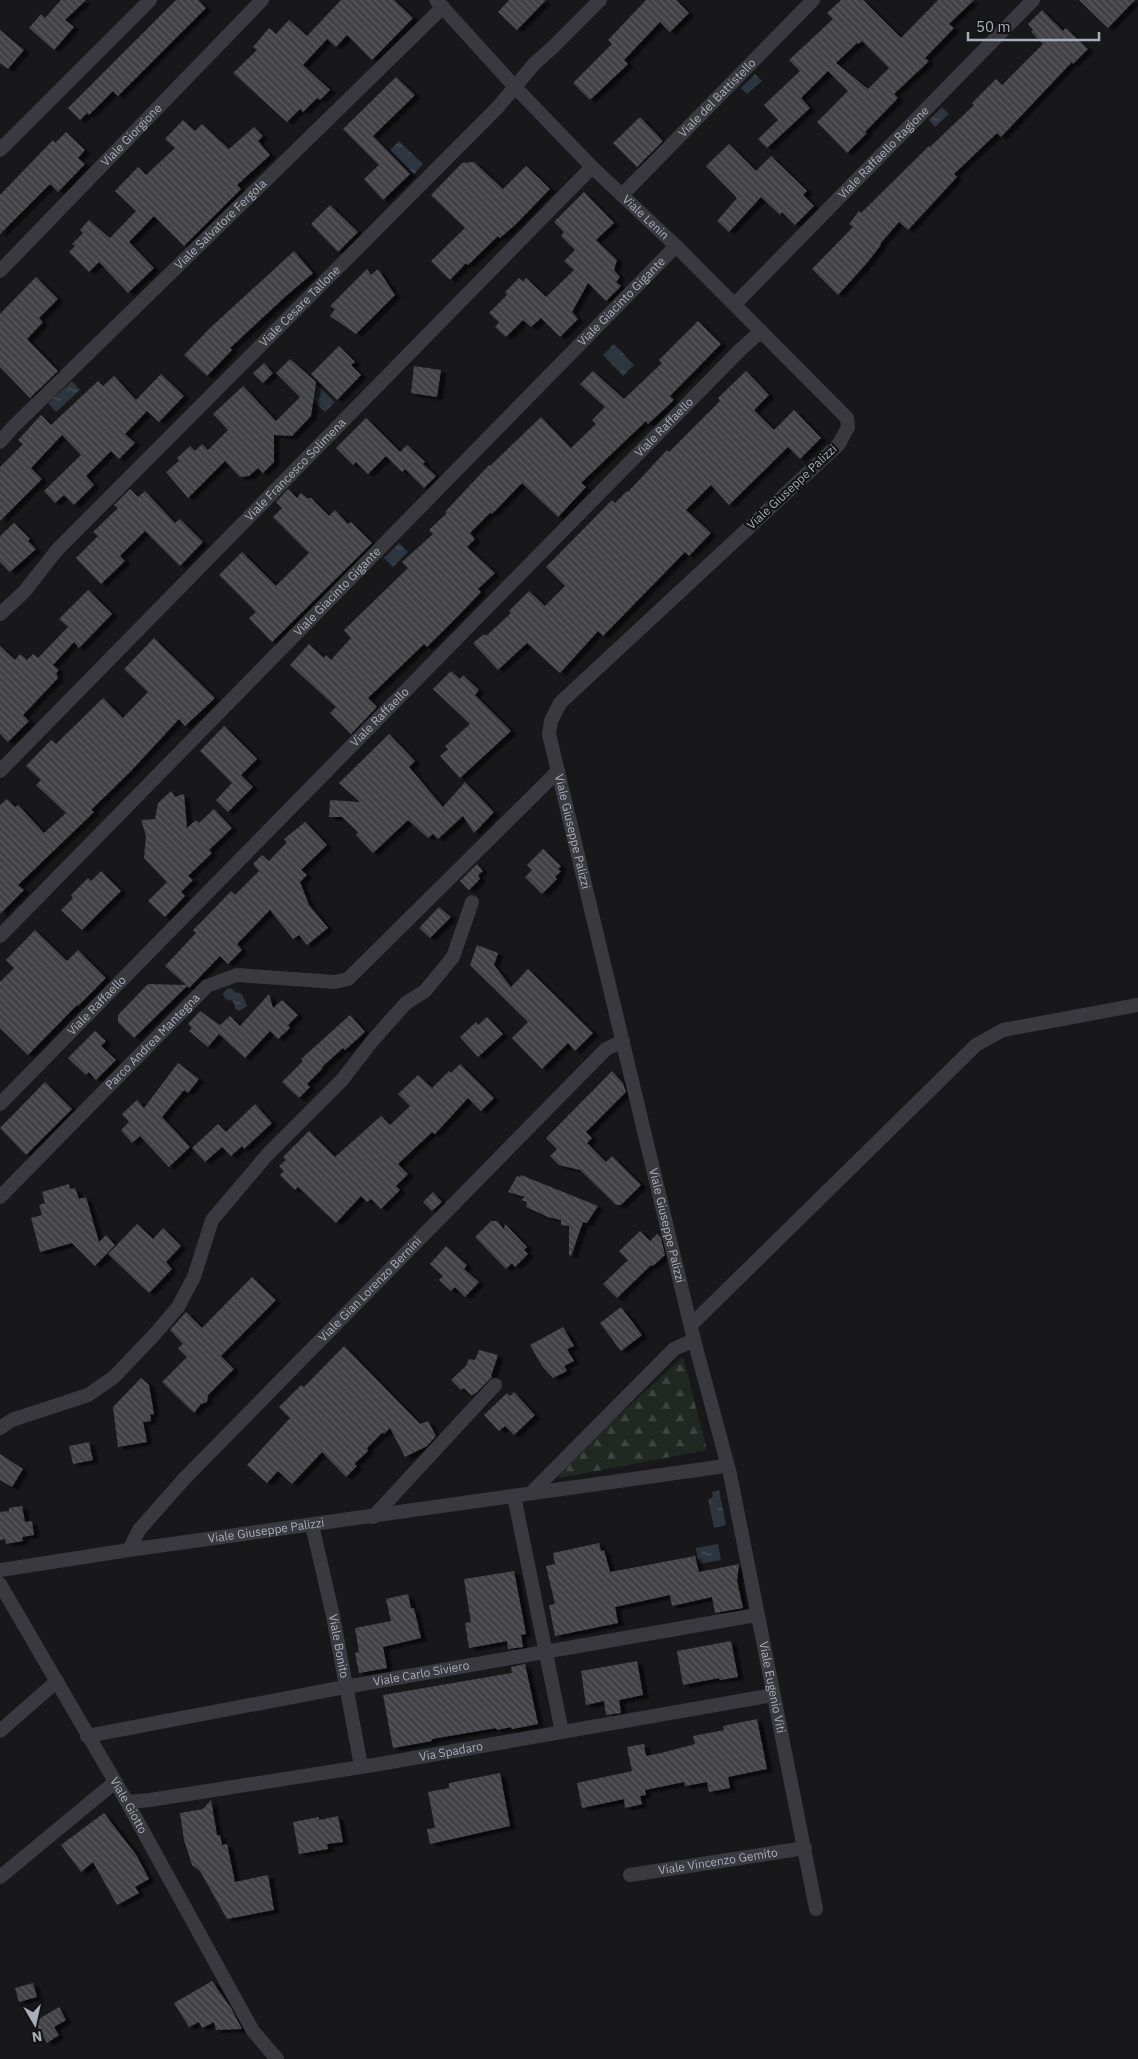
<svg xmlns="http://www.w3.org/2000/svg" width="1138" height="2059" font-family="'IBM Plex Sans',sans-serif">
<style>
.forest{fill:url(#forest-firs)}
.water{fill:url(#water-ripples)}
.building{fill:url(#building-back-hatch);fill-rule:evenodd;filter:url(#shadow)}
.lines{fill:none;stroke-linecap:round;stroke-linejoin:round}
.street{stroke:#39393f;stroke-width:14}
.labels{text-anchor:middle;stroke-width:4.5;stroke-linejoin:round;paint-order:stroke}
.street-label{font-size:12px;fill:#aaadba;stroke:#131315}
</style>
<defs>
<pattern id="forest-firs" width="22" height="20" patternUnits="userSpaceOnUse" patternTransform="scale(1.25)"><rect width="22" height="20" fill="#202821"/><path d="M5 1l3.5 6h-7zM16 11l3.5 6h-7z" fill="#3e443f"/></pattern>
<pattern id="water-ripples" width="26" height="14" patternUnits="userSpaceOnUse" patternTransform="scale(1.25)"><rect width="26" height="14" fill="#2d353e"/><path d="M2 4q2-2 4 0t4 0M15 11q2-2 4 0t4 0" fill="none" stroke="#495058"/></pattern>
<pattern id="building-back-hatch" width="6" height="6" patternUnits="userSpaceOnUse" patternTransform="scale(1.25)"><rect width="6" height="6" fill="#424247"/><path d="M-1 5l2 2M0 0l6 6M5-1l2 2" fill="none" stroke="#5b5b5f"/></pattern>
<filter id="shadow"><feDropShadow dx="5.5" dy="3" stdDeviation="1" flood-color="#0009"/></filter>
</defs>
<rect width="100%" height="100%" fill="#18181a"/>
<!-- forest -->
<path class="forest" d="M683 1357 707 1450 559 1478 562 1467Z"/>
<!-- water -->
<path class="water" d="M755 74 762 81 747 94 741 88Z
M942 107 949 114 935 127 929 120Z
M399 141 423 164 414 174 390 150Z
M614 344 634 365 623 376 603 355Z
M72 381 80 390 56 412 48 403Z
M315 383 335 402 325 412 305 394Z
M399 543 408 552 393 567 384 558Z
M231 988 235 992 242 994 247 1006 239 1011 236 1010 233 1001 225 999 223 994 227 989Z
M719 1490 726 1525 714 1528 708 1499 713 1497 712 1492Z
M718 1544 721 1560 699 1564 696 1548Z"/>
<!-- building -->
<path class="building" d="M61 0H86L65 20 74 27 54 50 29 28 41 14 45 18Z
M176 0H198L206 8 118 96 113 91 89 115 87 113 80 120 68 108Z
M341 0H394L413 18 372 60 347 35 336 47 327 39 303 65 330 90 320 100 317 98 303 112 300 109 287 122 233 73 257 50 253 47 269 28 276 34 289 20 307 36Z
M509 0H546L517 30 498 12Z
M646 0H676L689 13 670 32 660 22 624 60 628 64 590 100 573 83 612 44 608 40Z
M841 0H863L901 38 938 0H974L949 24 954 28 925 58 929 61 894 94 898 98 865 132 867 133 847 153 817 122 848 91 828 71 801 98 810 108 767 148 758 139 778 120 764 105 800 71 789 60 833 19 827 13ZM862 41 889 68 868 89 836 63 857 43 858 44Z
M1079 0H1135L1108 28Z
M1042 10 1063 31 1066 28 1088 49 1073 64 1072 62 1001 137 997 133 954 174 957 177 908 230 899 222 880 244 881 245 866 264 838 295 812 269 853 227 849 224 859 211 861 213 929 146 930 147 974 105 972 103 996 79 1002 85 1043 44 1031 32 1033 30 1028 24Z
M0 30 24 50 8 69 0 63Z
M396 77 415 95 373 136 410 174 383 200 364 179 379 165 343 129Z
M640 117 663 141 637 167 613 143Z
M183 120 195 131 202 124 229 149 254 127 263 136 258 141 270 155 237 185 241 189 184 246 154 216 129 242 154 268 128 293 99 262 89 272 69 252 75 246 72 244 83 233 80 230 89 220 110 238 136 211 115 191 138 167 146 175 175 148 165 139Z
M66 132 85 150 78 158 85 164 58 192 50 184 0 234V195L53 140 55 143Z
M729 144 756 171 771 156 807 191 803 195 814 206 795 225 782 212 780 215 761 197 729 232 717 221 737 198 706 166Z
M474 162 503 189 526 166 550 189 516 224 500 238 498 236 468 265 466 263 450 280 431 261 465 228 431 195 462 163Z
M584 192 614 223 596 240 617 260 614 270 620 277 616 282 621 286 606 301 588 283 572 312 578 319 560 337 541 318 531 327 523 320 506 337 495 327 499 322 489 313 507 295 505 292 519 278 523 282 526 278 546 297 574 270 564 261 575 250 561 236 564 232 554 222Z
M330 205 358 232 338 252 311 224Z
M294 251 313 273 286 296 230 348 232 350 207 376 184 355 209 329Z
M367 269 371 275 378 269 395 295 356 334 330 316 335 309 330 306Z
M36 277 58 299 39 318 43 322 27 339 58 371 30 398 0 367V314Z
M698 321 721 344 670 396 674 400 648 424 646 421 581 483 586 487 558 517 522 483 492 514 491 512 470 533 475 539 467 547 495 573 478 589 481 592 459 615 427 647 424 644 368 698 377 707 351 734 330 713 336 707 290 665 309 644 324 658 326 655 331 660 351 638 344 630 408 568 402 562 433 534 429 530 447 513 445 512 489 465 490 466 541 417 571 448 596 424 592 420 605 407 580 384 593 371 624 399 662 363 659 360Z
M339 346 355 362 351 365 361 375 337 400 311 374Z
M290 359 316 382 311 416 292 436 274 435V462L263 473 258 468 249 476 240 477 225 461 188 498 166 472 179 461 177 458 190 446 195 451 202 444 208 450 228 430 213 414 243 386 276 421 300 397 276 373Z
M264 363 273 373 263 383 253 373Z
M414 366 441 370 437 397 411 393Z
M746 371 769 395 754 410 774 430 794 410 821 438 800 459 788 447 729 505 711 485 686 510 711 533 689 556 685 552 603 636 598 631 560 673 527 643 498 670 473 643 484 634 486 636 511 613 509 611 529 591 545 606 565 586 546 567 612 500 615 503 627 491 628 492 667 450 669 452 720 401 718 398Z
M161 374 184 396 159 422 147 411 125 434 135 443 119 459 111 451 86 476 94 485 74 505 64 495 55 503 44 491 81 455 62 435 31 468 42 479 0 521V467L23 444 18 440 41 415 51 425 98 381 103 386 114 376 136 400Z
M366 418 400 452 407 445 425 462 423 464 436 476 424 488 405 469 402 472 386 456 368 474 356 462 353 465 336 448Z
M130 489 138 497 145 491 175 523 180 519 203 542 180 566 145 531 120 556 125 561 101 584 76 558 98 536 93 532 118 508 114 505Z
M288 489 297 498 301 493 307 498H311L329 516 335 510 348 524 351 522 372 543 272 642 249 618 256 612 219 575 242 552 276 586 309 553 273 517 282 508 276 502Z
M14 523 30 539 28 541 36 549 10 572 0 562V536Z
M88 590 112 614 79 648 74 642 53 665 59 670 56 673 58 678 23 715 29 721 8 742 0 734V646L15 660 20 654 27 660 33 654 38 658 68 627 59 619Z
M154 638 215 698 185 726 179 719 131 771 91 810 94 812 18 885 24 890 0 914V805L7 799 15 807 18 805 44 833 66 813 36 785 41 780 26 766 51 740 56 744 103 698 123 718 148 692 124 669Z
M451 671 460 679 463 675 479 690 475 695 511 731 460 778 440 756 448 749 445 746 470 724 433 689Z
M224 726 257 759 241 775 253 787 228 812 216 800 232 783 200 751Z
M389 734 415 761 409 767 443 807 465 782 494 812 474 833 463 816 438 839 433 834 428 838 408 820 373 853 356 835 358 832 342 817H329L330 800 360 802 339 783Z
M171 791 175 797 184 794 187 828 196 820 199 823 214 809 232 828 209 850 212 853 188 876 193 880 181 892 185 896 165 917 148 901 167 882 144 858 146 836 141 820 155 819 158 803Z
M305 822 327 845 301 870 307 875 300 882 309 905 328 928 307 945 299 935 293 939 270 910 237 944 242 950 228 964 220 956 189 988 187 986 134 1038 118 1022V1015L148 984 186 985 165 966 196 933 193 930 211 912 231 891 235 895 259 871 253 864 262 855 269 861 287 842 284 839Z
M543 849 561 866 558 869 561 871 555 877 557 879 542 894 525 877 532 870 527 865Z
M477 864 483 871 478 875 480 879 469 890 460 881Z
M101 871 121 891 82 930 61 910 73 898 71 895 88 878 91 881Z
M439 907 451 917 430 938 419 928Z
M35 930 67 961 78 950 106 978 78 1006 77 1005 28 1055 0 1028V982L14 968 6 960Z
M477 945 498 953 494 965 511 987 528 969 593 1033 575 1051 568 1043 542 1069 512 1038 528 1022 470 965Z
M269 994 273 1008 282 1000 298 1015 288 1025 290 1028 278 1039 270 1031 245 1058 219 1034 208 1047 189 1031 192 1028 188 1024 200 1011 220 1025 230 1016 240 1026Z
M350 1015 365 1032 345 1050 343 1048 322 1067 323 1068 307 1084 310 1087 299 1098 282 1082 303 1061 301 1059Z
M487 1017 503 1034 478 1057 460 1037 476 1022 478 1025Z
M95 1031 106 1041 101 1046 116 1060 96 1080 89 1072 86 1075 68 1058Z
M178 1063 199 1079 188 1093 184 1090 162 1117 190 1147 169 1167 140 1136 132 1143 121 1130 129 1122 122 1114 137 1100 144 1108Z
M460 1064 494 1098 481 1111 468 1098 435 1134 432 1132 398 1164 408 1174 396 1186 400 1190 381 1209 371 1199 367 1202 361 1196 336 1223 298 1187 295 1190 280 1175 284 1171 279 1166 286 1160 283 1157 309 1131 335 1157 381 1116 390 1125 410 1106 398 1094 418 1075 432 1088 449 1071 451 1073Z
M612 1071 623 1083 626 1092 586 1132 592 1138 587 1143 606 1162 612 1156 641 1185 621 1205H616L580 1170 559 1165 550 1156 557 1149 546 1138Z
M45 1082 72 1109 26 1155 0 1128Z
M255 1104 272 1123 244 1149 242 1146 231 1156 222 1147 205 1162 192 1148 218 1124 226 1132Z
M521 1175 598 1206 587 1223 583 1222 571 1256 569 1255V1226L561 1225V1220L548 1217 526 1207 527 1202 521 1200 525 1197 508 1192 517 1176 520 1177Z
M69 1184 70 1189 75 1188 79 1199 86 1197 99 1242 106 1235 115 1245 95 1266 72 1243 40 1252 31 1218 42 1215 39 1205 45 1203 42 1192Z
M433 1192 442 1202 432 1211 423 1202Z
M491 1221H497L504 1229 505 1224 527 1247 524 1250 528 1254 515 1267 512 1263 506 1269 475 1237Z
M137 1224 153 1239 163 1228 181 1246 166 1262 172 1269 149 1293 108 1254Z
M640 1231 650 1241 657 1234 661 1238 665 1255 653 1266 651 1265 617 1298 603 1284 628 1260 619 1251Z
M446 1246 467 1265 464 1269 479 1282 465 1297 455 1287 451 1291 439 1280 443 1276 430 1264Z
M252 1277 276 1300 221 1356 234 1369 208 1395 207 1402 201 1404 194 1413 162 1382 187 1357 178 1348 183 1344 170 1330 186 1312 202 1328Z
M621 1307 642 1335 621 1351 600 1323Z
M563 1327 574 1346 567 1349 574 1361 564 1366 567 1371 553 1378 542 1366 530 1345Z
M344 1346 420 1424 428 1421 436 1436 427 1446 405 1457 390 1428 384 1434 383 1432 367 1448 368 1451 354 1464 357 1466 346 1477 322 1452 292 1484 278 1471 267 1483 247 1465 290 1418 279 1407 301 1385 304 1387Z
M479 1350 498 1355 491 1376 492 1377 475 1394 471 1395 464 1388 461 1390 451 1380 466 1366 469 1359 475 1360Z
M141 1378 149 1385 154 1414 150 1415 151 1421 143 1422 147 1442 118 1447 113 1407Z
M514 1392 535 1415 514 1435 505 1426 499 1431 484 1415 507 1393 510 1396Z
M89 1442 93 1460 73 1464 69 1446Z
M0 1454 23 1469 12 1487 0 1480Z
M22 1506 25 1522 32 1521 34 1535 22 1537 23 1541 6 1544 5 1539 0 1540V1512L9 1511V1508Z
M599 1543 601 1551 604 1550 610 1572 695 1556 699 1572 739 1564 737 1581 743 1608 715 1613 712 1597 672 1606 670 1595 615 1607 618 1623 555 1636 549 1605 555 1604 546 1566 555 1564 553 1553Z
M514 1571 526 1634 521 1635 523 1647 508 1649 507 1641 469 1648 465 1623 471 1622 464 1579Z
M408 1594 411 1608H414L421 1638 383 1647 387 1668 359 1673 355 1653 359 1652 355 1628 391 1621 386 1599Z
M731 1641 738 1677 720 1680 719 1678 683 1685 677 1651Z
M637 1661 643 1695 619 1700 621 1713 606 1715 604 1701 586 1705 581 1671Z
M525 1664 538 1724 512 1729 511 1727 497 1730 496 1728 432 1739V1741L393 1748 383 1695 512 1673 511 1667Z
M757 1719 767 1769 728 1777 730 1788 709 1792 707 1782 685 1786 684 1782 645 1790 646 1795 640 1796 642 1804 625 1808 624 1799 582 1808 577 1783 632 1771 627 1747 644 1744 646 1756 661 1753 695 1744 693 1736 724 1730 723 1726Z
M500 1773 510 1826 430 1844 427 1829 435 1828 428 1792 449 1788V1783Z
M211 1800 217 1835H220L222 1845 227 1844 235 1882 268 1875 274 1910 227 1919 200 1871 192 1865 184 1840 180 1813 203 1809Z
M104 1813 137 1856 149 1879 135 1887 139 1893 117 1905 93 1862 81 1872 61 1845Z
M338 1816 343 1842 327 1844 328 1849 299 1854 293 1822 319 1817V1820Z
M212 1981 231 2008 242 2029 216 2030 214 2022 202 2028 199 2022 189 2027 174 2003Z
M33 1983 37 1997 19 2002 15 1988Z
M59 2007 66 2020 54 2027 59 2035 47 2043 37 2026V2020Z"/>
<g class="lines">
<!-- street -->
<g class="street">
<path id="s1" d="M436 0 515 87 592 167 676 246 847 418 848 427 839 444 560 703 551 721 549 734 694 1340 730 1474 816 1909"/>
<path d="M0 150 150 0"/>
<path id="s2" d="M622 195 813 0"/>
<path id="s3" d="M0 271 262 0"/>
<path id="s4" d="M735 304 1033 0"/>
<path id="s5" d="M0 442 13 427 443 7"/>
<path id="s6" d="M0 614 24 592 57 550 498 107 534 64 552 48 600 0"/>
<path id="s7" d="M0 771 592 167"/>
<path id="s8" d="M0 936 676 246"/>
<path id="s9" d="M0 1104 739 351 761 331"/>
<path id="s10" d="M0 1197 207 986 237 975 335 982 348 979 558 771"/>
<path d="M691 1325 976 1045 1003 1030 1138 1005"/>
<path d="M0 1428 12 1420 88 1395 114 1377 154 1335 178 1307 194 1277 212 1220 267 1155 342 1080 373 1040 406 1003 425 991 453 957 472 902"/>
<path d="M531 1493 674 1349 694 1340"/>
<path d="M514 1496 562 1732"/>
<path d="M373 1517 495 1385"/>
<path id="s11" d="M312 1525 333 1616 361 1766"/>
<path id="s12" d="M129 1550 139 1530 184 1479 606 1049 623 1041"/>
<path id="s13" d="M0 1570 129 1550 718 1467 727 1464"/>
<path id="s14" d="M0 1584 127 1802 253 2031 277 2059"/>
<path d="M0 1731 57 1681"/>
<path id="s15" d="M87 1736 345 1687 756 1615"/>
<path id="s16" d="M127 1802 150 1800 374 1765 773 1695"/>
<path id="s17" d="M630 1875 805 1848"/>
<path d="M0 1877 115 1782"/>
</g>
</g>
<g class="labels">
<!-- street labels -->
<g class="street-label">
<text dy="4" stroke="none"><textPath href="#s2" startOffset="136">Viale del Battistello</textPath></text>
<text dy="4" stroke="none"><textPath href="#s3" startOffset="189">Viale Giorgione</textPath></text>
<text dy="4" stroke="none"><textPath href="#s4" startOffset="212">Viale Raffaello Ragione</textPath></text>
<text dy="4" stroke="none"><textPath href="#s1" startOffset="302">Viale Lenin</textPath></text>
<text dy="4" stroke="none"><textPath href="#s5" startOffset="310">Viale Salvatore Fergola</textPath></text>
<text dy="4" stroke="none"><textPath href="#s8" startOffset="888">Viale Giacinto Gigante</textPath></text>
<text dy="4" stroke="none"><textPath href="#s6" startOffset="430">Viale Cesare Tallone</textPath></text>
<text dy="4" stroke="none"><textPath href="#s9" startOffset="948">Viale Raffaello</textPath></text>
<text dy="4" stroke="none"><textPath href="#s7" startOffset="422">Viale Francesco Solimena</textPath></text>
<text transform="translate(792 487) rotate(-43)" y="4">Viale Giuseppe Palizzi</text>
<text dy="4" stroke="none"><textPath href="#s8" startOffset="482">Viale Giacinto Gigante</textPath></text>
<text dy="4" stroke="none"><textPath href="#s9" startOffset="542">Viale Raffaello</textPath></text>
<text dy="4" stroke="none"><textPath href="#s1" startOffset="1129">Viale Giuseppe Palizzi</textPath></text>
<text dy="4" stroke="none"><textPath href="#s9" startOffset="138">Viale Raffaello</textPath></text>
<text dy="4" stroke="none"><textPath href="#s10" startOffset="218">Parco Andrea Mantegna</textPath></text>
<text dy="4" stroke="none"><textPath href="#s1" startOffset="1534">Viale Giuseppe Palizzi</textPath></text>
<text dy="4" stroke="none"><textPath href="#s12" startOffset="356">Viale Gian Lorenzo Bernini</textPath></text>
<text dy="4" stroke="none"><textPath href="#s13" startOffset="269">Viale Giuseppe Palizzi</textPath></text>
<text dy="4" stroke="none"><textPath href="#s11" startOffset="124">Viale Bonito</textPath></text>
<text dy="4" stroke="none"><textPath href="#s15" startOffset="340">Viale Carlo Siviero</textPath></text>
<text dy="4" stroke="none"><textPath href="#s1" startOffset="2008">Viale Eugenio Viti</textPath></text>
<text dy="4" stroke="none"><textPath href="#s16" startOffset="328">Via Spadaro</textPath></text>
<text dy="4" stroke="none"><textPath href="#s14" startOffset="256">Viale Giotto</textPath></text>
<text dy="4" stroke="none"><textPath href="#s17" startOffset="89">Viale Vincenzo Gemito</textPath></text>
</g>
</g>
<!-- north arrow -->
<g transform="translate(35 2024) rotate(171)" stroke="#131315" stroke-width="4" paint-order="stroke">
<path d="M0-4L9 19L0 12L-9 19Z" fill="#aaadba"/>
<text y="-8" font-size="14" font-weight="bold" text-anchor="middle" fill="#aaadba">N</text>
</g>
<!-- scale -->
<path d="M968 32v8h131v-8" fill="none" stroke="#aaadba" stroke-width="2.5"/>
<text x="976" y="32" font-size="15" fill="#aaadba" stroke="#131315" stroke-width="4" paint-order="stroke">50 m</text>
</svg>
